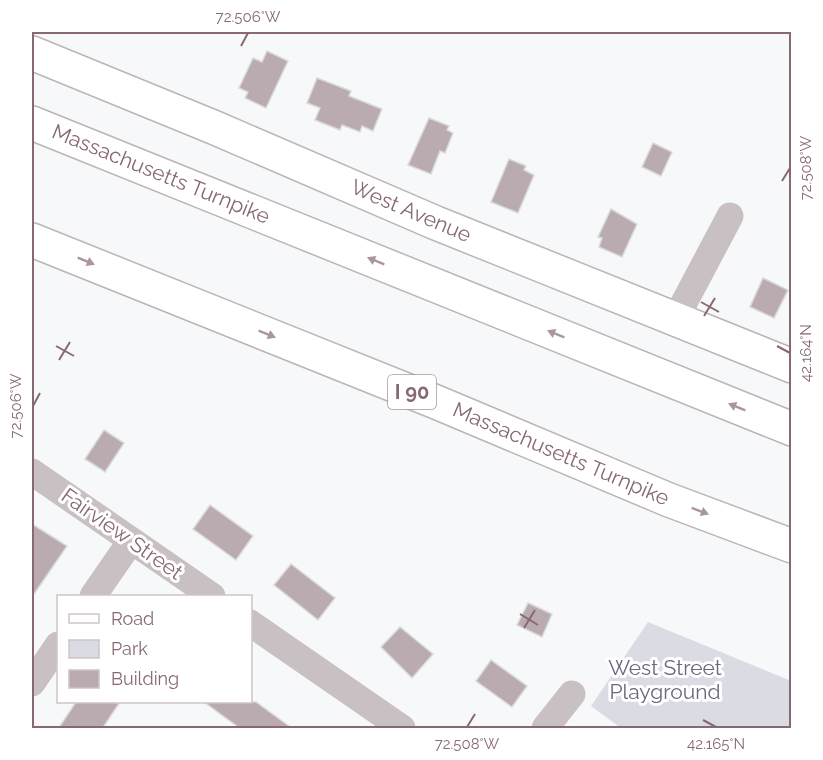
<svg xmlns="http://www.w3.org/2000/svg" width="823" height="760" font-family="Raleway,sans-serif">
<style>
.green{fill:#dbdce3}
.building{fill:#b9abb0;stroke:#d9dadb;stroke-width:1.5}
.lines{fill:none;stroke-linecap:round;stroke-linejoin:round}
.major-casing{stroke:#bdb4b7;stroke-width:36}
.highway-casing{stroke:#bcb4b6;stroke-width:36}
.minor{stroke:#c9c0c3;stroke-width:27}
.major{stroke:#fff;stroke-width:33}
.highway{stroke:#fff;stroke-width:33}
.oneway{fill:#ab969c}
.ticks{fill:none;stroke:#876972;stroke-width:2}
.labels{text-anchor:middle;stroke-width:6;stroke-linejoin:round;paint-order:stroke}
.shield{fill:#fff;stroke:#ab969c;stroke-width:1.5}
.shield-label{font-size:20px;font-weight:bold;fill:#876972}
.street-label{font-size:21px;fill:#876972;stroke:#fff}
.park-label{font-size:21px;fill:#68687e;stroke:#fff}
.neatline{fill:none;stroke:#876972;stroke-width:2}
.ticks-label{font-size:15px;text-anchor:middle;fill:#876972}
</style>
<rect width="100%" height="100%" fill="#f7f8f9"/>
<!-- green -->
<path class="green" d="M648 622 791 681V728H621L591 706Z"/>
<!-- building -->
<path class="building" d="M267 51 288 61 266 108 245 98 248 92 239 88 253 58 262 62Z
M317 78 351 91 349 96 382 109 373 131 362 126 360 132 342 125 340 130 315 120 320 108 307 103Z
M429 118 449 126 447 130 453 133 445 153 440 151 431 174 408 165Z
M653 143 672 152 661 176 642 167Z
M509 159 526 166 524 170 534 175 518 213 491 202Z
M611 209 637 224 622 257 599 247 602 238 598 237Z
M763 278 788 290 774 318 750 307Z
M104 430 124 443 105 472 85 459Z
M210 505 253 536 236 560 193 529Z
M32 524 67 546 32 597Z
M291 564 335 598 318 620 274 585Z
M528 603 552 614 542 637 517 625Z
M400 627 433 654 412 678 381 647Z
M491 660 527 686 512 707 476 681Z
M76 702H120L102 729H58Z
M204 702H256L293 729H241Z"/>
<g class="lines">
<defs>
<path id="major" d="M32 53 213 127 436 223 792 366"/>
<path id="highway" d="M32 123 792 429
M32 240 436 402 669 500 792 546"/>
</defs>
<!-- major casing -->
<use href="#major" class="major-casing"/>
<!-- highway casing -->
<use href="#highway" class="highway-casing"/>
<!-- minor -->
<path class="minor" d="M676 318 730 216
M32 472 212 596
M93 596 131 541
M250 623 402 728
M32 683 58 645
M545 728 572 694"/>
<!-- major -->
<use href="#major" class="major"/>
<!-- highway -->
<use href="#highway" class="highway"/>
</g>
<!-- one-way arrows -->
<defs><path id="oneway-solid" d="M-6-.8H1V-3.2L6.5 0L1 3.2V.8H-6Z" transform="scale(1.5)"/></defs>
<g class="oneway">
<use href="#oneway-solid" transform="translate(86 261) rotate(22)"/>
<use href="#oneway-solid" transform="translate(376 261) rotate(-158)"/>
<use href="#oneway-solid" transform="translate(267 334) rotate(22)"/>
<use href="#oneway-solid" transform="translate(556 334) rotate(-158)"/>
<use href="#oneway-solid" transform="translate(737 407) rotate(-158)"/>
<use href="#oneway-solid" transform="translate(700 511) rotate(21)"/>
</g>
<!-- ticks -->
<path class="ticks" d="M241 46 248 33M782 181 790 168M701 302 719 312M704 316 715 298M56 346 74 356M777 346 790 353M59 360 70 342M33 406 40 393M520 614 538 625M524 628 535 610M703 720 716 727M467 727 475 714"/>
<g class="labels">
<!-- shield labels -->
<rect class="shield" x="388" y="375" width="48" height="34" rx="4.5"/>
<g class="shield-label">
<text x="412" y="399">I 90</text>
</g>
<!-- street labels -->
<g class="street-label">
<text transform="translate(161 174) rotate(22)" y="7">Massachusetts Turnpike</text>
<text transform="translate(411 211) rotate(23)" y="7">West Avenue</text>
<text transform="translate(561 454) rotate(23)" y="7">Massachusetts Turnpike</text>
<text transform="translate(122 534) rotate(35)" y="7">Fairview Street</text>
</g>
<!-- park labels -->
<g class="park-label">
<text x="665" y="675">West Street<tspan x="665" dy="24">Playground</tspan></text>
</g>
</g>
<!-- border -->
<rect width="823" height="760" fill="none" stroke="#ffffff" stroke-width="66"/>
<!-- legend -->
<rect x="57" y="595" width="195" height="108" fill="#ffffff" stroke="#cfc3c7" stroke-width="1.5"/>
<rect x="69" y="614" width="30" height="9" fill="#ffffff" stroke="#cfc3c7" stroke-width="1.5"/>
<text x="111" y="625" font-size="18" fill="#876972">Road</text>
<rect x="69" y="640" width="30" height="18" fill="#dbdce3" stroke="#cfc3c7" stroke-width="1.5"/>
<text x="111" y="655" font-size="18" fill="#876972">Park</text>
<rect x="69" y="670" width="30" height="18" fill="#b9abb0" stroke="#cfc3c7" stroke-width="1.5"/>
<text x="111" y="685" font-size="18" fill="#876972">Building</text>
<rect x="33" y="33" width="757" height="694" class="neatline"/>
<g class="ticks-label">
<text x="248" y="22">72.506°W</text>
<text transform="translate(806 168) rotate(-90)" y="5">72.508°W</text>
<text transform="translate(806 353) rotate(-90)" y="5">42.164°N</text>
<text transform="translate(16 406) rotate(-90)" y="5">72.506°W</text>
<text x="467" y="749">72.508°W</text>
<text x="716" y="749">42.165°N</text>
</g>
</svg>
